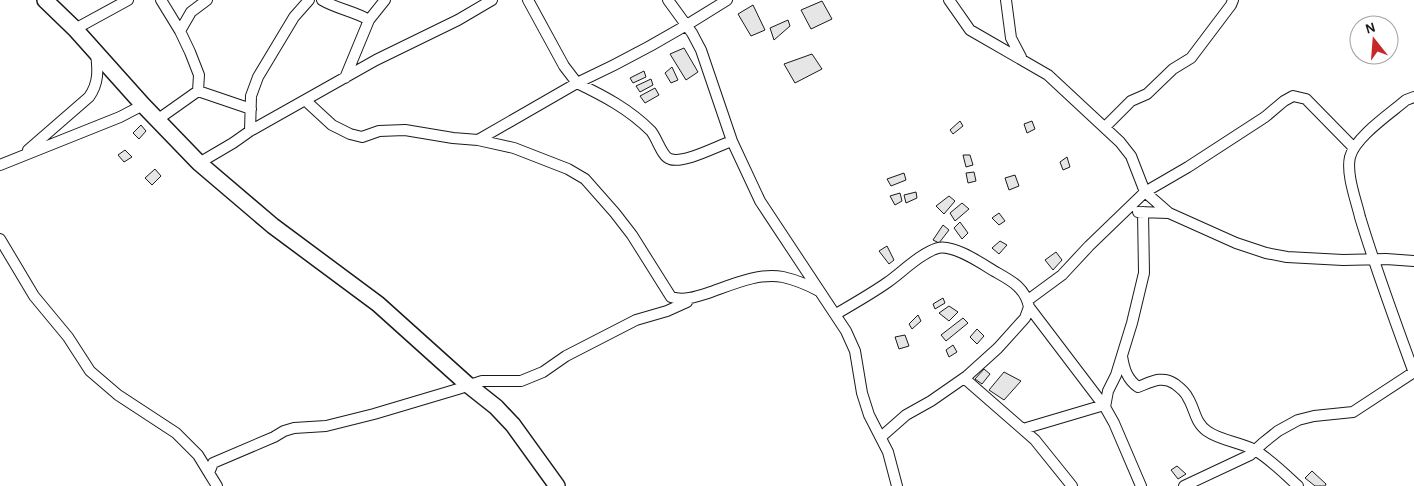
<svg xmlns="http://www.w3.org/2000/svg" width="1414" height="486" font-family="'Alegreya Sans',sans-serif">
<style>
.building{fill:#e6e6e6;stroke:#1a1a1a}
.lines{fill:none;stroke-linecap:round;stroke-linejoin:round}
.street-casing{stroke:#1a1a1a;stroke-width:12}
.secondary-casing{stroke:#1a1a1a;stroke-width:18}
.street{stroke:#fff;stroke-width:10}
.secondary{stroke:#fff;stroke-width:15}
</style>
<rect width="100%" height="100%" fill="#fff"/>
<!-- building -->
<path class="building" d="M822 1 832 19 811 29 801 10Z
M753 5 765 30 751 36 738 14Z
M788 20 790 26 774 40 770 28Z
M684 48 698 72 686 80 670 54Z
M812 54 822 69 795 83 784 64Z
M672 67 678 80 671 83 665 73Z
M644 71 646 77 633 83 630 78Z
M651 79 653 85 640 92 636 86Z
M655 88 659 95 645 103 640 96Z
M960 121 963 126 953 134 950 130Z
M1032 121 1035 129 1027 133 1024 124Z
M141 125 146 131 139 139 133 133Z
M125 150 132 157 124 162 118 155Z
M963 155H970L973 165 966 167Z
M1067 157 1070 167 1063 170 1060 162Z
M155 169 161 176 152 185 145 178Z
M974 172 976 181 968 183 966 173Z
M904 173 906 180 891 186 887 179Z
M1015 175 1019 186 1009 190 1005 178Z
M916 192 917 198 906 203 904 195Z
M900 193 902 201 895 205 890 196Z
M949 196 955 201 944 214 936 206Z
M962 203 969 209 955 221 950 213Z
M999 213 1005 221 999 225 992 218Z
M960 222 968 233 962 239 954 228Z
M943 225 949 230 939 243 933 240Z
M1000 241 1007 245 999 254 992 248Z
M887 246 894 260 889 264 879 251Z
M1056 252 1062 260 1053 270 1045 260Z
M943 298 945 303 935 309 933 304Z
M949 306 958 312 949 321 939 313Z
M918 315 921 321 912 329 909 324Z
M963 318 968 323 946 341 941 335Z
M977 329 984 336 977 344 970 337Z
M905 335 909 346 899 349 895 337Z
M953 345 957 352 949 357 946 350Z
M984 369 990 374 982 384 975 379Z
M1004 372 1021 381 1004 400 989 390Z
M1177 466 1186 474 1178 479 1171 470Z
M1312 471 1326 484 1325 486H1315L1305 478Z"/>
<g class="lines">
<defs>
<path id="street" d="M322 0C337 9 354 11 369 20
M528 0 564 66 577 83C629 59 679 31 727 0
M668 0 692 33 701 50 732 141 760 201 846 331 855 351 862 393 869 415 888 452 897 486
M949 0 970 30 1048 75 1120 142 1131 156 1145 192 1169 213 1236 243 1266 253 1287 257 1343 260 1386 259 1414 261
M1006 0 1011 38 1021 57
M75 29 128 0
M180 31 191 12 207 0
M345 78 369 20 385 0
M198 91 251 109
M1414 97 1406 100C1391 113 1355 137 1350 157 1346 174 1356 200 1360 217 1376 270 1395 321 1414 373
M306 101 332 125 350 134 362 137 379 131 405 130 453 138 478 140 514 148 568 169 585 179 615 213 632 235 671 297C683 301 696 297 708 293 731 285 759 272 783 277 796 280 808 285 819 291
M157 120 198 91 199 75 190 52 180 31 161 0
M1105 127 1131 101 1147 94 1173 69 1191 58 1231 5 1233 0
M250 131 251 96 258 77 294 17 309 0
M478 140 577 83C604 96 629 109 651 131 657 138 662 157 670 159 684 164 717 146 732 141
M28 150 89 97C99 83 98 70 96 53
M199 163 233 143 250 131 376 60 458 20 492 0
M0 165 120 117 143 105
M1138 212 1169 213
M0 239 34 296 68 337 90 371 118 395 176 433 198 455 209 473
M1028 300 1062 275 1089 246 1145 192 1188 167 1265 117 1284 101 1293 96 1306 99 1354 148
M836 314C853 304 871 294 888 282 902 272 921 253 938 248 953 244 981 263 994 271 1010 280 1025 287 1029 307L1105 407 1114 423 1141 486
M1122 356C1124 369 1127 379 1138 387 1151 382 1162 375 1175 384 1179 387 1186 393 1188 398 1195 409 1195 423 1207 431 1219 440 1239 442 1253 449 1269 458 1285 474 1298 486
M964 378 1035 440 1072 486
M1105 407 1108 391 1116 375 1132 323 1144 273 1143 212
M1023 429 1104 405
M881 437 906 415 931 401 967 376 998 348 1025 318 1029 307
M217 486 209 473 213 463 274 437 284 431 294 428 326 426 374 414 458 389 482 381H521L543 372 566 356 636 320 667 311 687 302
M1184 486 1250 455 1263 443 1278 431 1298 420 1314 416 1353 412 1414 372"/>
<path id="secondary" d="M45 0 75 29 143 105 199 163 273 226 378 304 467 384 496 407 513 425 557 486"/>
</defs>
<!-- street casing -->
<use href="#street" class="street-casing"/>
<!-- secondary casing -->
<use href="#secondary" class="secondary-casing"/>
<!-- street -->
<use href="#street" class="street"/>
<!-- secondary -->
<use href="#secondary" class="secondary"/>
</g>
<!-- north arrow -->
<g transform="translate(1374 40) rotate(343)"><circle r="24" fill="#ffffff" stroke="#a3a3a3"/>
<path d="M0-4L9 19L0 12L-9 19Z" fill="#c62828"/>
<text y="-8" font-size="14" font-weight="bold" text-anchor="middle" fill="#1a1a1a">N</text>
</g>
</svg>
